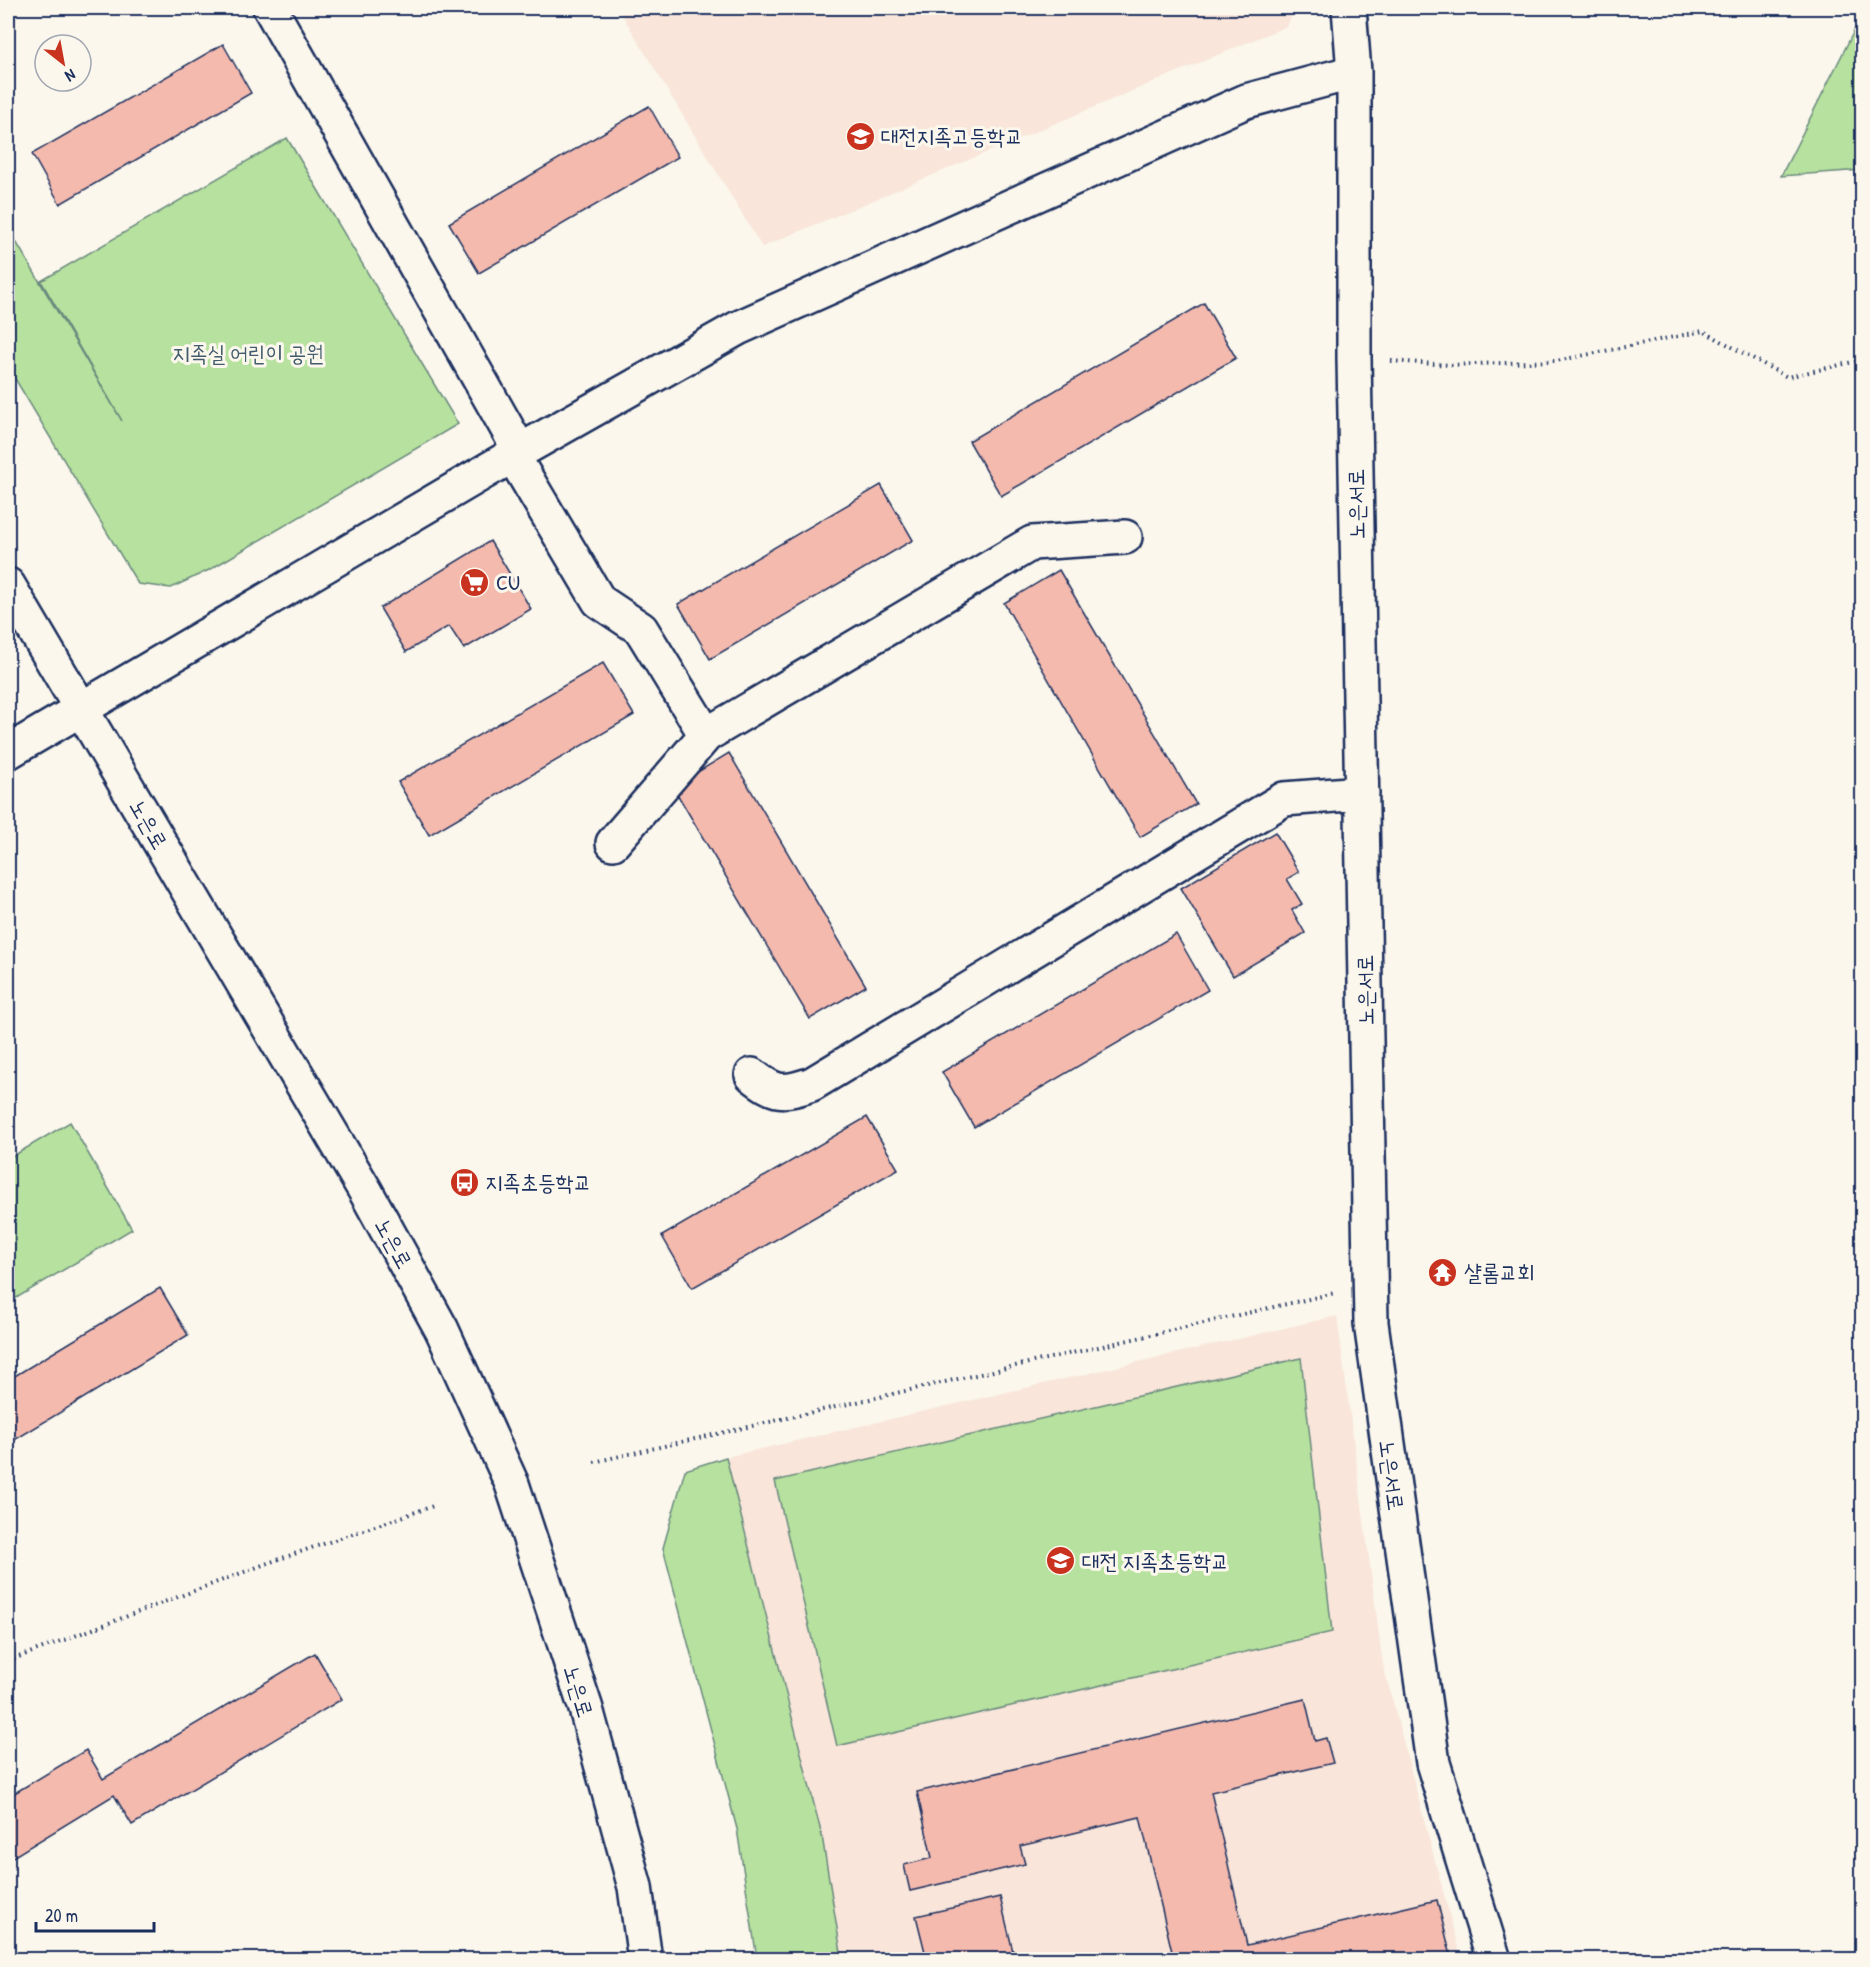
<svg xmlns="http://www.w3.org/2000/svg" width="1870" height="1967" font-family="'Patrick Hand','Poor Story',sans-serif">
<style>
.built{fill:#f9e5d9}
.green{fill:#b7e19e;stroke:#69887e;stroke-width:1.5}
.building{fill:#f4baae;stroke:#1b2f5e;stroke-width:1.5}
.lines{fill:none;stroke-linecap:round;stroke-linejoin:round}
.minor-casing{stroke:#1b2f5e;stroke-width:38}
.path{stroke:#1b2f5e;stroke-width:4;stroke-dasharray:1.5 4.5;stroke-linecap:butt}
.minor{stroke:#fbf7ec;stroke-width:33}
.labels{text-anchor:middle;stroke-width:6;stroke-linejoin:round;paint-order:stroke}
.poi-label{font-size:22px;fill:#1b2f5e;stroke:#fbf7ec;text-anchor:start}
.park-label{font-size:22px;fill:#425c6e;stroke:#fbf7ec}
.street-label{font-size:22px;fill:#1b2f5e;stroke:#fbf7ec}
</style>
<rect width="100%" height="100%" fill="#fbf7ec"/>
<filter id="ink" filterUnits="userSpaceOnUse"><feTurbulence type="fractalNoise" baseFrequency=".0167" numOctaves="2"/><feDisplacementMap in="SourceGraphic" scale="12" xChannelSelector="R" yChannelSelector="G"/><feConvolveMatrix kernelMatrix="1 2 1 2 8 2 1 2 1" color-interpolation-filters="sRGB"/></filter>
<g filter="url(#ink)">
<!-- built -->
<path class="built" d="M618 8H1296L1287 26 762 247Z
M1337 1316 1383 1665 1461 1959H842L822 1836 726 1457Z"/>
<!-- green -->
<path class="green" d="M1862 15V170L1781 176Z
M287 138 458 424 209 570 171 588 138 584 8 367V228L122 421 41 281Z
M70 1122 132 1229 8 1303V1159Z
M1301 1358 1332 1632 837 1746 775 1481Z
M726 1457 822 1836 842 1959H757L737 1829 663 1548 685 1470Z"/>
<!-- building -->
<path class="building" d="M223 44 251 93 60 204 32 154Z
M649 106 678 157 479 273 449 223Z
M1204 303 1236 358 1001 496 969 441Z
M881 485 913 540 710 659 678 604Z
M490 541 531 609 464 649 449 626 406 652 380 608Z
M1059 570 1196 804 1140 837 1004 603Z
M603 663 634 715 429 835 398 782Z
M729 753 866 986 810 1019 673 787Z
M1275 832 1299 872 1287 879 1302 904 1292 910 1305 933 1233 976 1181 888Z
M1176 934 1208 990 974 1127 942 1072Z
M867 1117 898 1169 692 1288 662 1236Z
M160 1288 188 1335 8 1444V1380Z
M315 1653 342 1699 132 1825 114 1795 8 1860V1797L86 1750 103 1779Z
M1305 1699 1315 1741 1326 1738 1333 1763 1211 1792 1247 1945 1437 1900 1452 1960H1157L1173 1956 1140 1817 1020 1846 1025 1864 910 1891 904 1865 932 1858 917 1792Z
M1000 1897 1015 1960H927L916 1916Z"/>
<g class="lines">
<defs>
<path id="minor" d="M270 8 520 451
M1349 8 1354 72V358L1371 1323 1433 1763 1494 1960
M513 456 599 601 641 629 706 735 613 843
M8 585 366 1192 442 1330 512 1484 586 1709 635 1887 645 1960
M706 735 1032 543 1125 537
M8 752 520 451 738 328 1246 101 1354 72
M752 1075C776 1094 783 1094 812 1084L1284 799 1362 793"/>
</defs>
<!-- minor casing -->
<use href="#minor" class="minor-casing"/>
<!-- path -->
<path class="path" d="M1391 361 1451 365 1556 361 1703 331 1787 377 1862 360
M594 1462 1335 1293
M8 1661 268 1563 436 1505"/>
<!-- minor -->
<use href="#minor" class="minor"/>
</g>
</g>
<!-- icons -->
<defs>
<symbol id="school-disc" viewBox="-11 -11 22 22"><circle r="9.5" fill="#c8321e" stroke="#fbf7ec"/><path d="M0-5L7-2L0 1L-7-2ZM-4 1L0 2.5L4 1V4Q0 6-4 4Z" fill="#fff"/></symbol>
<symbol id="supermarket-disc" viewBox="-11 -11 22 22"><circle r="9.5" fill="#c8321e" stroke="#fbf7ec"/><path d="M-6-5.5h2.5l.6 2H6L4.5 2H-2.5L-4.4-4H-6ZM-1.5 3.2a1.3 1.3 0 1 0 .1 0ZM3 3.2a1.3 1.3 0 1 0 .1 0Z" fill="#fff"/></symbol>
<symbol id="bus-disc" viewBox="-11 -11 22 22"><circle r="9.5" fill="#c8321e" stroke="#fbf7ec"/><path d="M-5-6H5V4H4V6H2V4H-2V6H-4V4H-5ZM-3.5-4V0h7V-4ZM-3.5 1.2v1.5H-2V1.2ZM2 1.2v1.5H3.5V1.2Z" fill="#fff"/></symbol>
<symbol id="temple-disc" viewBox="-11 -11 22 22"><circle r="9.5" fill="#c8321e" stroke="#fbf7ec"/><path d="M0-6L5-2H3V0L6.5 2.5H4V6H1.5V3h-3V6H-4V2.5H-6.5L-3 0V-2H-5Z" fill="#fff"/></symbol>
</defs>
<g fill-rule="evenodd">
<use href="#school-disc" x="844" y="120" width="33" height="33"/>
<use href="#supermarket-disc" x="458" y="566" width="33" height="33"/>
<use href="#bus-disc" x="448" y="1166" width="33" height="33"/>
<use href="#temple-disc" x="1426" y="1256" width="33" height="33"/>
<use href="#school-disc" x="1044" y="1544" width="33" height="33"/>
</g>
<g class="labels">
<!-- poi labels -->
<g class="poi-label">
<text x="881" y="144">대전지족고등학교</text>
<text x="496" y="590">CU</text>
<text x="485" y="1190">지족초등학교</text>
<text x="1464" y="1280">샬롬교회</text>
<text x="1082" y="1569">대전 지족초등학교</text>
</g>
<!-- park labels -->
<g class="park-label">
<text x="248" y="361">지족실 어린이 공원</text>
</g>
<!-- street labels -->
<g class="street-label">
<text transform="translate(1356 504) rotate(-91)" y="8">노은서로</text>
<text transform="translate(149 824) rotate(60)" y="8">노은로</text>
<text transform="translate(1365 990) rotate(-91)" y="8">노은서로</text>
<text transform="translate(394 1243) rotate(61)" y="8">노은로</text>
<text transform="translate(1392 1475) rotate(82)" y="8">노은서로</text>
<text transform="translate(579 1691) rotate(73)" y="8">노은로</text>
</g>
</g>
<!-- margin -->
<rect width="1870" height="1967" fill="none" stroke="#fbf7ec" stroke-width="30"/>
<rect x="15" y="15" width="1840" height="1937" fill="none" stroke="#1b2f5e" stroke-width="2" filter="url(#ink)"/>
<!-- north arrow -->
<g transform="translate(63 63) rotate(149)"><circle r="28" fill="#fbf7ec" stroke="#a1a7b3" stroke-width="1.5"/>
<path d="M0-4.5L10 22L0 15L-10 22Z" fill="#c8321e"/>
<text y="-9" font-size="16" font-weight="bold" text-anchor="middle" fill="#1b2f5e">N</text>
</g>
<!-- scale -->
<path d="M36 1922v9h118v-9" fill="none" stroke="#1b2f5e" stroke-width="3"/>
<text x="45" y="1922" font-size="18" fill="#1b2f5e" stroke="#fbf7ec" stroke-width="4.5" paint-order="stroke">20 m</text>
</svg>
